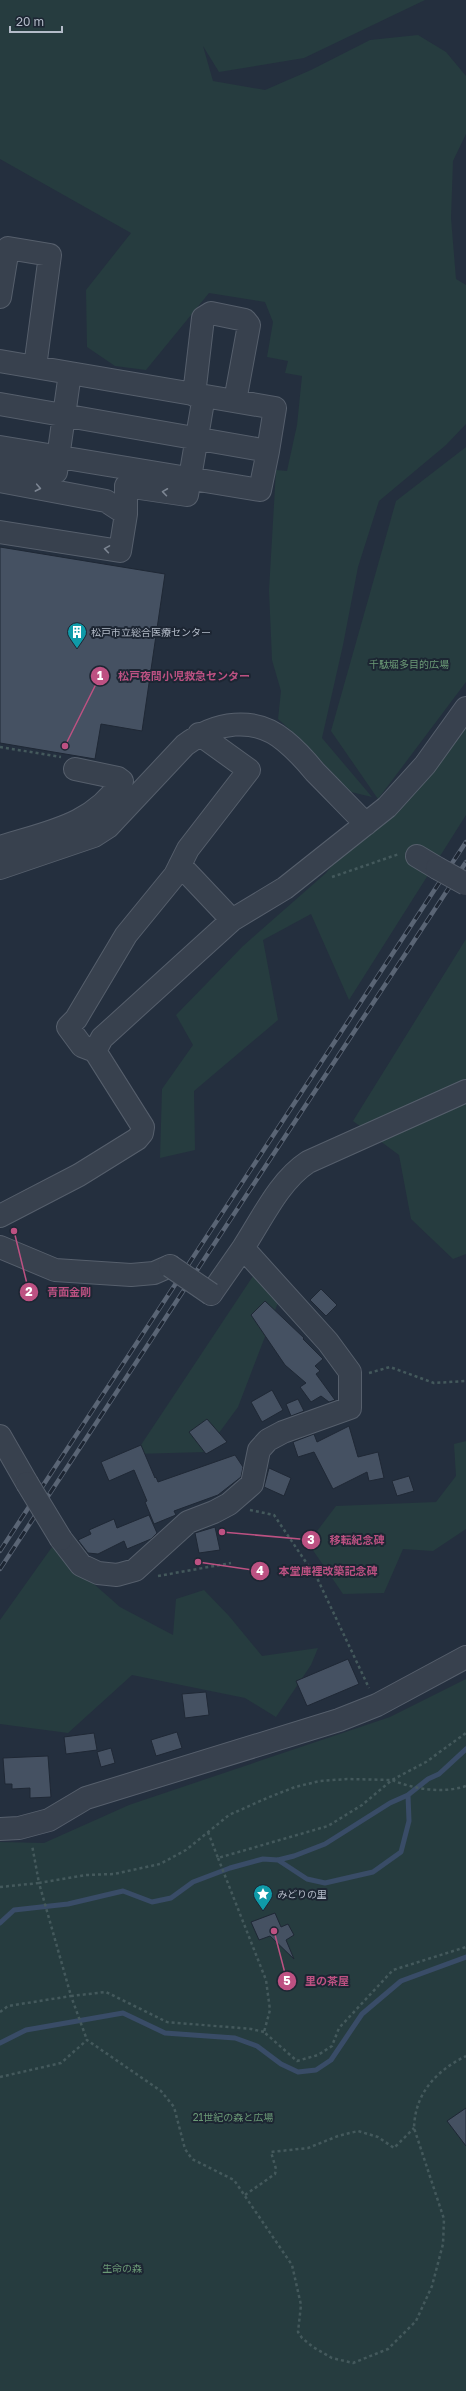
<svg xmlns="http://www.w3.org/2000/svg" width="466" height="2391" font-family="'Golos Text','Noto Sans JP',sans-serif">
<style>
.green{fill:#263c3f}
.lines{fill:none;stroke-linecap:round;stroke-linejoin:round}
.stream{stroke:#394c67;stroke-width:5}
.building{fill:#455162;stroke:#1f2835}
.minor-casing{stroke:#565f6c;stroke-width:24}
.path{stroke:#44595c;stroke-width:2.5;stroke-dasharray:3 3;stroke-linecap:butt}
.minor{stroke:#38414e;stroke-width:22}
.rail-casing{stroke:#5a6575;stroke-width:4.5}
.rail{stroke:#1d2633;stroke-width:3;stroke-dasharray:9;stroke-linecap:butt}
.minor-bridge-casing{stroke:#565f6c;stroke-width:24;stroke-linecap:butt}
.minor-bridge{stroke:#38414e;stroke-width:22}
.oneway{stroke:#7c8592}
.labels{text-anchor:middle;stroke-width:4;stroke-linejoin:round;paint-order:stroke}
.poi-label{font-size:10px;fill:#b4bcc9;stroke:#1d2633;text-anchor:start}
.park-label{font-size:10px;fill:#6b9a76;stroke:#1d2633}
.leader{fill:none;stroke:#bd5182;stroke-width:1.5}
.callout-dot{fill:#bd5182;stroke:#1d2633;stroke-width:1.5}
.mark-label{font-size:12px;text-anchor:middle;font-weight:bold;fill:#fff}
.callout-label{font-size:11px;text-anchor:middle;font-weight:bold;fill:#bd5182;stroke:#1d2633;stroke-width:4;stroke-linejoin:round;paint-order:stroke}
</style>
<rect width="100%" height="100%" fill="#242f3e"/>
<!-- green -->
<path class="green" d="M0 0H425L304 58 219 72 203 46 213 81 265 90 311 70 370 40 418 35 446 52 466 76V134L453 161 451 218 456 279 466 285V424L446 445 379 501 358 567 343 645 322 738 372 797 351 792 297 736 278 719 281 691 272 660 269 590 276 470 287 471 297 425 302 376 285 373 288 361 267 357 273 322 265 302 209 293 146 370 115 366 87 347 86 290 131 233 0 159Z
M466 447V682L378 799 331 731 396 501Z
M466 696V815L349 1000 311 914 263 940 278 1020 194 1091 195 1150 160 1158 162 1089 193 1045 176 1015 243 946 326 873Z
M466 939V1254L453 1259 411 1219 399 1155 353 1121Z
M255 1273 279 1300 238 1407 205 1452 135 1454Z
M466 1441V1529L433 1551 403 1549 384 1593 343 1594 308 1543 336 1506 436 1502 456 1476 454 1444Z
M52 1547 120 1607 173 1635 176 1599 204 1590 229 1616 262 1656 318 1648 311 1665 276 1717 245 1698 132 1675 68 1733 0 1724V1620Z
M466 1679V2391H0V1842L44 1843 129 1805 390 1717Z"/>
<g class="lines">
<!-- stream -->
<path class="stream" d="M278 1860 307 1879 325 1883 373 1872 401 1852 409 1821 408 1795
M0 1923 14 1910 68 1904 123 1891 152 1902 171 1898 193 1882 230 1868 263 1859 278 1860 294 1856 325 1844 390 1803 408 1795 428 1779 439 1774 466 1749
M0 2043 26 2030 123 2013 165 2033 235 2038 257 2046 281 2064 298 2072 316 2070 331 2060 362 2014 401 1981 466 1957"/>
</g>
<!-- building -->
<path class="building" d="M0 547 165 574 142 731 101 724 95 759 0 743Z
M321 1289 337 1305 326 1316 310 1300Z
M265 1301 304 1338 303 1339 323 1359 315 1366 320 1371 316 1374 335 1400 329 1402 321 1396 311 1402 300 1387 306 1383 285 1365 251 1315Z
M272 1390 283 1410 262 1422 251 1402Z
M298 1399 304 1411 291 1416 286 1404Z
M207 1419 227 1442 206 1454 189 1432Z
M349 1426 358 1457 378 1452 384 1478 369 1481 367 1472 333 1489 314 1452 298 1457 293 1442 314 1434 317 1442Z
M141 1445 155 1478 156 1477 158 1482 235 1455 243 1467 241 1477 218 1495 174 1511 176 1515 154 1524 145 1502 147 1501 134 1470 109 1481 101 1462Z
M269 1468 291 1478 284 1496 264 1487Z
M409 1476 414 1491 397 1496 392 1481Z
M149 1515 157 1533 151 1539 127 1549 124 1541 98 1554 88 1553 78 1540 91 1534 89 1530 114 1519 117 1528Z
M215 1527 220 1550 199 1553 195 1533Z
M348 1659 359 1684 307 1706 296 1681Z
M206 1692 209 1715 185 1718 182 1694Z
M177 1732 182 1748 156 1756 151 1740Z
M94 1733 97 1750 66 1754 64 1737Z
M111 1748 115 1763 101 1767 97 1752Z
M48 1756 51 1797 30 1798V1788L12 1789V1784H5L3 1758Z
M275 1913 281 1927 288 1924 294 1935 286 1940 294 1959 270 1936 259 1940 251 1922Z
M466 2108V2146L447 2121Z"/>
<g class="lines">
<defs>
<path id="minor" d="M0 297 8 248 50 255 35 367
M0 361 70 373 56 472 0 463
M194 395 203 318 211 313 245 320 249 325 235 401
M0 404 268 451 275 408 70 373
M0 447 260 490 268 451
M0 481 106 501 126 514 120 551 0 532
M126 514V486L187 495 204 396
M0 847C47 832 93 826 122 781L118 778 75 769
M417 856 437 868
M180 865 232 920
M0 868 94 836 108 827 185 745C215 722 254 715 285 741 296 750 306 761 315 772 332 789 349 807 366 824
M95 1051 82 1046 68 1027 76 1019 126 935 175 875 188 849 249 770 199 734
M0 1216 79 1175 137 1139 142 1133 143 1127 95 1051 102 1038 232 920 285 888 387 807 425 765 466 708
M0 1247 55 1270 131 1275 154 1273 170 1266
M243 1248C262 1219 279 1181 308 1162L466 1091
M0 1436 27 1483
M61 1539 81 1565 98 1573 117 1575 135 1570 188 1522 214 1512 229 1504 252 1484 259 1450 268 1440 283 1432 350 1408V1372L328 1342 243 1248 211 1294
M0 1829 19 1828 49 1820 86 1798 339 1720 377 1705 466 1657"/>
</defs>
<!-- minor casing -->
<use href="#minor" class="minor-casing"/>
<!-- path -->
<path class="path" d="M0 747 61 757
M332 877 399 854
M369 1373 390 1367 434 1383 466 1381
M250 1510 274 1515 318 1580 369 1688
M158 1576 231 1563
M208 1832 218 1858 328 1826 362 1805 392 1780C414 1789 442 1794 466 1786
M218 1858 266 1980 270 2010 264 2032 297 2061 318 2055 332 2046 339 2028 393 1970 466 1947
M0 1887 39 1883 32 1845
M0 2012 8 2006 71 1996 87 2040
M264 2032 251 2029 167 2022 106 1992 71 1996 39 1883 86 1875 114 1874 160 1864 186 1850 229 1815 267 1798 295 1787 320 1781 347 1779 392 1780 426 1762 466 1733
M0 2077 61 2063 87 2040 161 2091 174 2107 185 2149 192 2159 234 2180 292 2265 301 2305 298 2332 302 2338 313 2347 332 2358 353 2363 388 2349 416 2321 432 2286 443 2244 444 2219 414 2128C415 2093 436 2071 466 2056
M245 2195 275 2174 276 2169 271 2152 308 2148 338 2136 358 2131 378 2137 394 2148 414 2128"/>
<!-- minor -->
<use href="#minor" class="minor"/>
<defs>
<path id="rail" d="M0 1551 466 842
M0 1569 466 862"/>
</defs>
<!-- rail casing -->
<use href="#rail" class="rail-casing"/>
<!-- rail -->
<use href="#rail" class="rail"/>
<defs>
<path id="minor-bridge" d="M437 868 466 884
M170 1266 211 1294
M27 1483 61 1539"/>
</defs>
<!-- minor-bridge casing -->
<use href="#minor-bridge" class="minor-bridge-casing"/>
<!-- minor-bridge -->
<use href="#minor-bridge" class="minor-bridge"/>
</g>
<!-- one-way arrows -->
<defs><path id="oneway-chevron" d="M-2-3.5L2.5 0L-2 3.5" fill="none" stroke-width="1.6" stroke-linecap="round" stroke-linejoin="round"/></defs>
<g class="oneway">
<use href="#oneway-chevron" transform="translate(38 488) rotate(11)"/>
<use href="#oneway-chevron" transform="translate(165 492) rotate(-172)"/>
<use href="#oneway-chevron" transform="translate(107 549) rotate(-171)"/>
</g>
<!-- icons -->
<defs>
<symbol id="building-pin" viewBox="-11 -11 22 30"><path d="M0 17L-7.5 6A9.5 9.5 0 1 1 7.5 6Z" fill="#0f9aa8" stroke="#1d2633"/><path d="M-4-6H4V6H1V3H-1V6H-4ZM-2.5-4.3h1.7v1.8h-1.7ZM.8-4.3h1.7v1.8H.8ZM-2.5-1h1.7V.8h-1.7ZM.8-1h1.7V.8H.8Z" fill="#fff"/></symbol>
<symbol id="sight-pin" viewBox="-11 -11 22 30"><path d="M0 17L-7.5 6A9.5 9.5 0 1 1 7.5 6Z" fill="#0f9aa8" stroke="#1d2633"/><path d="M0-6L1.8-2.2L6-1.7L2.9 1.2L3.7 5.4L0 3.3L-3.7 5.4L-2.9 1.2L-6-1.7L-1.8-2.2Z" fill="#fff"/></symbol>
</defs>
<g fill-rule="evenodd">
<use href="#building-pin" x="66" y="621" width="22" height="30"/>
<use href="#sight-pin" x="252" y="1883" width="22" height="30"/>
</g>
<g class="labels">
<!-- poi labels -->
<g class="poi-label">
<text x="91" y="636">松戸市立総合医療センター</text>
<text x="277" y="1898">みどりの里</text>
</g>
<!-- park labels -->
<g class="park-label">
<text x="409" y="668">千駄堀多目的広場</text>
<text x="233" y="2121">21世紀の森と広場</text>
<text x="122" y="2272">生命の森</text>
</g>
</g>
<!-- callouts -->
<path class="leader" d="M65 746L100 676M14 1231L29 1292M222 1532L311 1540M198 1562L260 1571M274 1931L287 1981"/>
<g class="callout-dot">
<circle cx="65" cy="746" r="4"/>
<circle cx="14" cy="1231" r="4"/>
<circle cx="222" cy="1532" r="4"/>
<circle cx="198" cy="1562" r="4"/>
<circle cx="274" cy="1931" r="4"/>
<circle cx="100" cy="676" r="10"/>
<circle cx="29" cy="1292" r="10"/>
<circle cx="311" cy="1540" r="10"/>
<circle cx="260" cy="1571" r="10"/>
<circle cx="287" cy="1981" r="10"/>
</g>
<g class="mark-label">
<text x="100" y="680">1</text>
<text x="29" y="1296">2</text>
<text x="311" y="1544">3</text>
<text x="260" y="1575">4</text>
<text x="287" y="1985">5</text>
</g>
<g class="callout-label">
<text x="184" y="680">松戸夜間小児救急センター</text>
<text x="69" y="1296">青面金剛</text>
<text x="357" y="1544">移転紀念碑</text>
<text x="328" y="1575">本堂庫裡改築記念碑</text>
<text x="327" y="1985">里の茶屋</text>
</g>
<!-- scale -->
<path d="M10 26v6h52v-6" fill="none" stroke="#b4bcc9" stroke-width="2"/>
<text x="16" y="26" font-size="12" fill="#b4bcc9" stroke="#1d2633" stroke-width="3" paint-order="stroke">20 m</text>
</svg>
